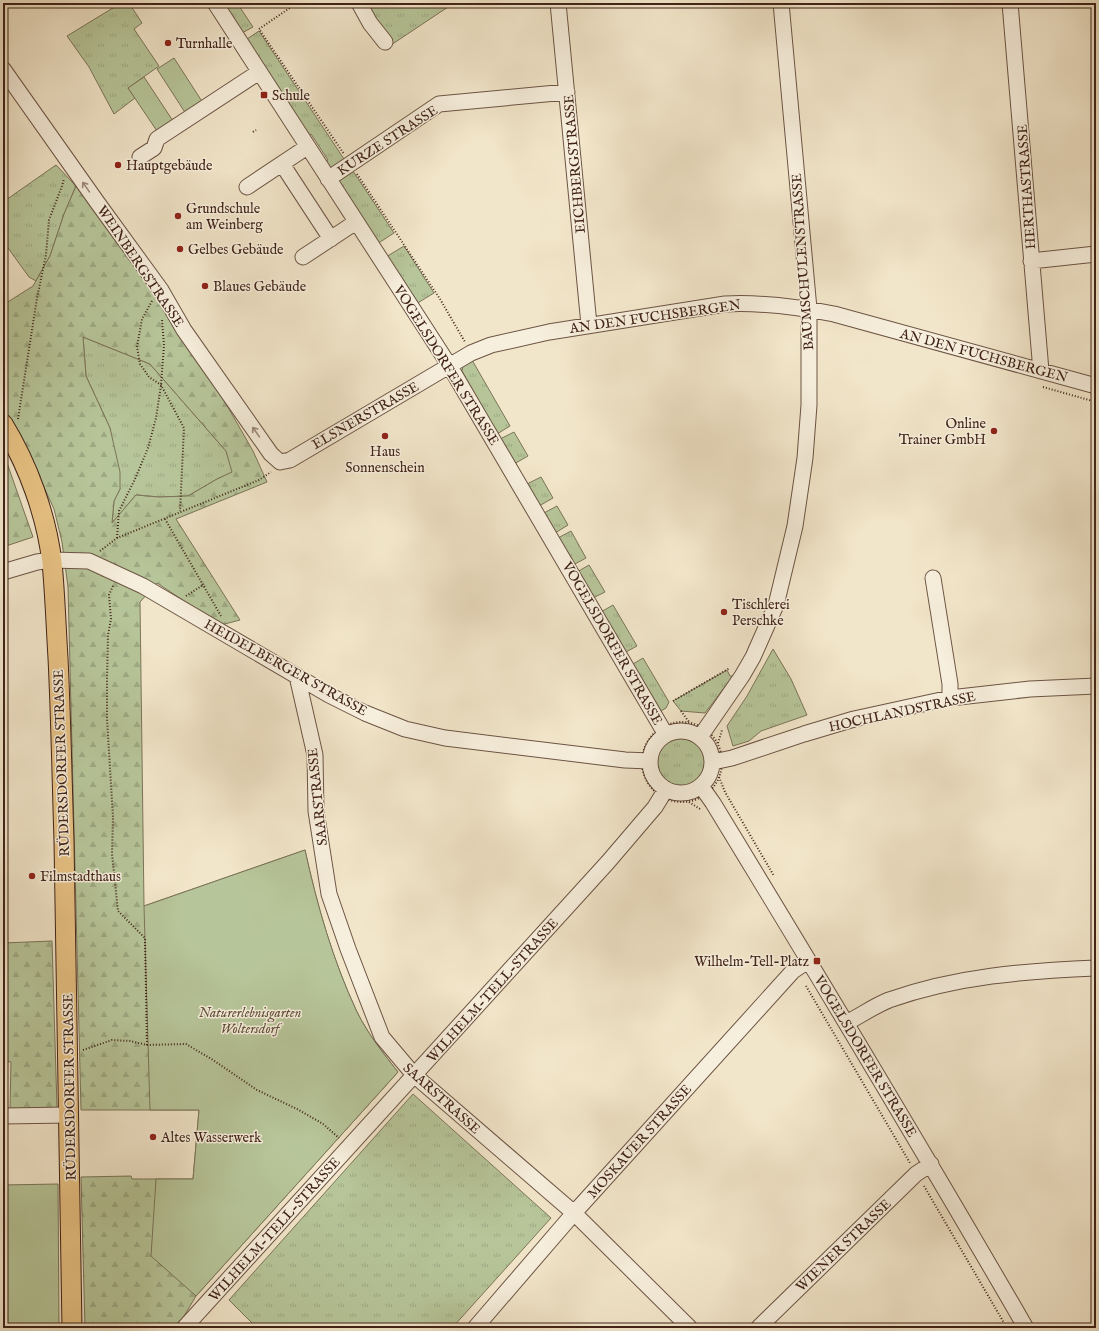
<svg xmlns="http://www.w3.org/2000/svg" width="1099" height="1331" font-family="'IM FELL English',serif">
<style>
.grass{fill:url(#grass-tufts);stroke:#7c7459}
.forest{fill:url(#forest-firs);stroke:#7c7459;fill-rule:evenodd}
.garden{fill:#b7c69a;stroke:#7c7459}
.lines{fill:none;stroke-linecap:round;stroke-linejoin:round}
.minor-casing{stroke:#6c5444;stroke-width:17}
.major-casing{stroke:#402318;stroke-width:21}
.path{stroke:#402318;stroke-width:2;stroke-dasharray:1 2;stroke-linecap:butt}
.minor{stroke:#f7efdd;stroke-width:15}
.major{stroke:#e9c385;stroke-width:19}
.oneway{stroke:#9c897a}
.poi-dot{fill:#8f2418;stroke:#f7efdd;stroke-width:1.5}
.labels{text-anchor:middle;stroke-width:3;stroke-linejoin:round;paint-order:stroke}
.poi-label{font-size:14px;fill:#402318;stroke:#f7efdd;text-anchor:start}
.street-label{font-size:14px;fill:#402318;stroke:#f7efdd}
.park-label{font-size:14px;font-style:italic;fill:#5e4c38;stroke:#f7efdd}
</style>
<defs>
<pattern id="grass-tufts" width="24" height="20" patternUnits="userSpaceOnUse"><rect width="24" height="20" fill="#b7c69a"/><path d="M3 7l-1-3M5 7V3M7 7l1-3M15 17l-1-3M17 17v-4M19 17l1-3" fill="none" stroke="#9eaa84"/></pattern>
<pattern id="forest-firs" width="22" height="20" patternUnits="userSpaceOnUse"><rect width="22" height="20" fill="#b7c69a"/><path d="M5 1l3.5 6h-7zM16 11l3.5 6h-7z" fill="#9eaa84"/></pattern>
</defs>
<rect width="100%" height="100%" fill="#f2e6ca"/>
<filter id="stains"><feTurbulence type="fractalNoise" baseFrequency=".005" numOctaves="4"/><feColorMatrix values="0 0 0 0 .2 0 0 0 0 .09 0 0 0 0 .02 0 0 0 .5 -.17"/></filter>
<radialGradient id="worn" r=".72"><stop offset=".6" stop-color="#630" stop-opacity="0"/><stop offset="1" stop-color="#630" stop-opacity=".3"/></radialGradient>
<!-- grass -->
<path class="grass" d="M121 3H129L142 23 134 29 159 66 128 88 135 98 114 114 89 67 67 36Z
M220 3H237L253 27 240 34Z
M363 3H486L448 7 391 45Z
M259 31 344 159 330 169 325 162 328 160 311 134 307 136 244 41Z
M56 165 76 186 64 214 50 256 36 281 29 277 3 241V202Z
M353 171 394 233 377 244 336 182Z
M404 246 434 293 416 304 386 257Z
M83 337 150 364 226 451 233 472 217 479 188 496 159 497 136 495 112 523 114 501 120 489 110 428 86 376Z
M472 360 510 426 497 434 462 371 463 365Z
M514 432 528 456 514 464 500 439Z
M541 477 553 498 539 506 527 484Z
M557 506 568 525 555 533 544 513Z
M571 531 586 558 573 565 558 538Z
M589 565 605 592 593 598 577 572Z
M613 605 637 646 624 653 601 612Z
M773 649 791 679 807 715 761 731 749 741 733 746 727 726 747 696Z
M643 658 669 702 666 708 661 711 633 664Z
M727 670 730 676H733L705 713 681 711 673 701Z
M657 762a24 24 0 1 1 48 0a24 24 0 1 1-48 0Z
M413 1094 551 1218 452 1328H257L229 1300Z"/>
<!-- forest -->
<path class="forest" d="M76 186 141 276 217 388 253 451 267 482 176 519 240 620 221 625 157 583 140 602 144 906 305 850C317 905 333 961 357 1012 368 1034 383 1053 398 1072L196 1296 177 1328H85L81 1177 131 1176 132 1179H193L199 1110H81L68 587 62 542 54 509 20 435 3 411V305L33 286 50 256 64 214ZM83 337 150 364 226 451 232 472 217 479 188 496 159 497 136 495 112 523 114 501 120 489V472L110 428 86 376Z
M3 456 6 460 33 537 3 547Z
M52 941 57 1108 10 1110 11 1062 3 1061V943Z"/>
<!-- garden -->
<path class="garden" d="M174 58 205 106 188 117 157 69Z
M144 77 175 124 159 134 128 88Z
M305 850C317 905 333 961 357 1012 368 1034 383 1053 398 1072L196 1296 151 1256 156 1179H193L199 1110H150L144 906Z
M58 1184 59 1328H3V1185Z"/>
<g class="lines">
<defs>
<path id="minor" d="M215 3 449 365 666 735
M359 3 370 23 385 42
M558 3 589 325
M1010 3 1041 371
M3 69 97 202 161 290 184 330 271 454 280 462 290 460 471 353 491 345 549 332 725 304C762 302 798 307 834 314L1096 386
M140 157 154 148 157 139 259 72
M282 164 331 239
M328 179 439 104 567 92
M247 187 307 147
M303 257 356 222
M1031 261 1096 254
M3 572 37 562 51 560 89 561 143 586 329 695 365 713 405 729 445 738 625 760 650 761
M933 578 950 684V698
M297 676 315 755 316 811 329 894 348 949 382 1037 409 1069 421 1081 574 1213 690 1328
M650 762a31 31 0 1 1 62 0a31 31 0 1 1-62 0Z
M700 737 742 676 753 657 776 605 795 526 805 458 809 405V309L781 3
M713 762 732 758 804 734 854 719 950 698 1030 689 1096 686
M701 786 713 803C819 977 924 1152 1026 1328
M846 1023C860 1016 874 1006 889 1000 957 976 1025 971 1096 968
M3 1116 69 1115
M184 1328 608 862 655 807 666 789
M475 1328 574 1213 793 971 808 961
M758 1328 916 1174 931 1164"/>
<path id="major" d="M3 424C28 465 46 514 52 562 55 594 56 626 58 658 61 719 62 780 64 841 68 1004 70 1166 72 1328"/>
</defs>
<!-- minor casing -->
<use href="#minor" class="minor-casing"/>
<!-- major casing -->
<use href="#major" class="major-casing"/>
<!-- path -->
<path class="path" d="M297 3 259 29 344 154
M253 132 256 130
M357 174 440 299 465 342
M152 301 142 319 137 347 140 364 149 377 161 385 184 428 180 511
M1043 387 1096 402
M18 419 37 298 46 255 49 220 62 186 64 179
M165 519 221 616
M117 538 119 511 135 479 148 448 156 418 161 385 164 345 162 320
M100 551 117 538 259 480 271 472
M113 586 109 595 111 619 108 635 107 679V719L113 817 112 854 118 911 145 938 147 1045
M186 596 203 585
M673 701 730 668
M681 711 689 722
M642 762a40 40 0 1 1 80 0a40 40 0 1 1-80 0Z
M718 743 722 730
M719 777 725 792 774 876
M689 802 700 809
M806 986 910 1163
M83 1050 112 1040 130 1041 147 1045 186 1044 213 1060 257 1090 297 1109 323 1124 339 1138
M924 1186 1007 1328"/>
<!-- minor -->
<use href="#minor" class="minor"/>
<!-- major -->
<use href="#major" class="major"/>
</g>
<!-- one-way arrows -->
<defs><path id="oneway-shaft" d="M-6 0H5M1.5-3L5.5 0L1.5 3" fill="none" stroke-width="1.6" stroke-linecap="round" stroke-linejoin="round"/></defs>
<g class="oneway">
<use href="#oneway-shaft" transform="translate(86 187) rotate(-125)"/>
<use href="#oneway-shaft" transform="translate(256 432) rotate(-125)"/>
</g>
<!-- markers -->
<g class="poi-dot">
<circle cx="168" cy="43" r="4"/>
<rect x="260" y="91" width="8" height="8" rx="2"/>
<circle cx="118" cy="165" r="4"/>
<circle cx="178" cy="216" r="4"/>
<circle cx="180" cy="249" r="4"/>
<circle cx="205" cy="286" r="4"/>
<circle cx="994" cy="431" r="4"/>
<circle cx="385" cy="436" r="4"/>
<circle cx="724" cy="612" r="4"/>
<circle cx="32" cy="876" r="4"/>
<rect x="813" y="957" width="8" height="8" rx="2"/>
<circle cx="153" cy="1137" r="4"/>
</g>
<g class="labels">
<!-- poi labels -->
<g class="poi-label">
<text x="176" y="48">Turnhalle</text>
<text x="272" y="100">Schule</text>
<text x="126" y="170">Hauptgebäude</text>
<text x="186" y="213">Grundschule<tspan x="186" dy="16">am Weinberg</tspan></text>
<text x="188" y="254">Gelbes Gebäude</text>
<text x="213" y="291">Blaues Gebäude</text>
<text x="986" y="428" text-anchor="end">Online<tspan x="986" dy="16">Trainer GmbH</tspan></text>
<text x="385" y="456" text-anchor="middle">Haus<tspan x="385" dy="16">Sonnenschein</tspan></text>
<text x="732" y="609">Tischlerei<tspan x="732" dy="16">Perschke</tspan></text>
<text x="40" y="881">Filmstadthaus</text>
<text x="809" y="966" text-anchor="end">Wilhelm-Tell-Platz</text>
<text x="161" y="1142">Altes Wasserwerk</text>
</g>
<!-- street labels -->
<g class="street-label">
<text transform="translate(387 140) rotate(-33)" y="5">KURZE STRASSE</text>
<text transform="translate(574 164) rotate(-95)" y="5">EICHBERGSTRASSE</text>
<text transform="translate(1026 187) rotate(-94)" y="5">HERTHASTRASSE</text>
<text transform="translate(802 262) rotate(-94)" y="5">BAUMSCHULENSTRASSE</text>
<text transform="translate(141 266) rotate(56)" y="5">WEINBERGSTRASSE</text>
<text transform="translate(655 316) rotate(-8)" y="5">AN DEN FUCHSBERGEN</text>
<text transform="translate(984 355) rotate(15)" y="5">AN DEN FUCHSBERGEN</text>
<text transform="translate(447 365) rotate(58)" y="5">VOGELSDORFER STRASSE</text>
<text transform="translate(365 415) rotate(-30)" y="5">ELSNERSTRASSE</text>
<text transform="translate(613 643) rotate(60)" y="5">VOGELSDORFER STRASSE</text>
<text transform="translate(286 667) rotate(29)" y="5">HEIDELBERGER STRASSE</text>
<text transform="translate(902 711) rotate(-12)" y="5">HOCHLANDSTRASSE</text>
<text transform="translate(61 763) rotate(-92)" y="5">RÜDERSDORFER STRASSE</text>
<text transform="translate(317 797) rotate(-96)" y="5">SAARSTRASSE</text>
<text transform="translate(492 990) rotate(-48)" y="5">WILHELM-TELL-STRASSE</text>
<text transform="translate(866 1056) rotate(59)" y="5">VOGELSDORFER STRASSE</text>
<text transform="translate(69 1087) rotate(-91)" y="5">RÜDERSDORFER STRASSE</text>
<text transform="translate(442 1098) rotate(42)" y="5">SAARSTRASSE</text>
<text transform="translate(639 1141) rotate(-48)" y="5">MOSKAUER STRASSE</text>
<text transform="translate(274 1229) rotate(-48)" y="5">WILHELM-TELL-STRASSE</text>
<text transform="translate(843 1245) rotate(-44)" y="5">WIENER STRASSE</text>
</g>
<!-- park labels -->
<g class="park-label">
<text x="250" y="1017">Naturerlebnisgarten<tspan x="250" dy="16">Woltersdorf</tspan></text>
</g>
</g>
<!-- margin -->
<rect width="1099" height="1331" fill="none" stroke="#f2e6ca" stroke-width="16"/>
<rect x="4" y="4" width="1091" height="1323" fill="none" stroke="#402318" stroke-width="2"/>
<rect x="8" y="8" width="1083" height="1315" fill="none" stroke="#402318"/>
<rect width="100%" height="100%" filter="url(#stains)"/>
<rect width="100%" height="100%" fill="url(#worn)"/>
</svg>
